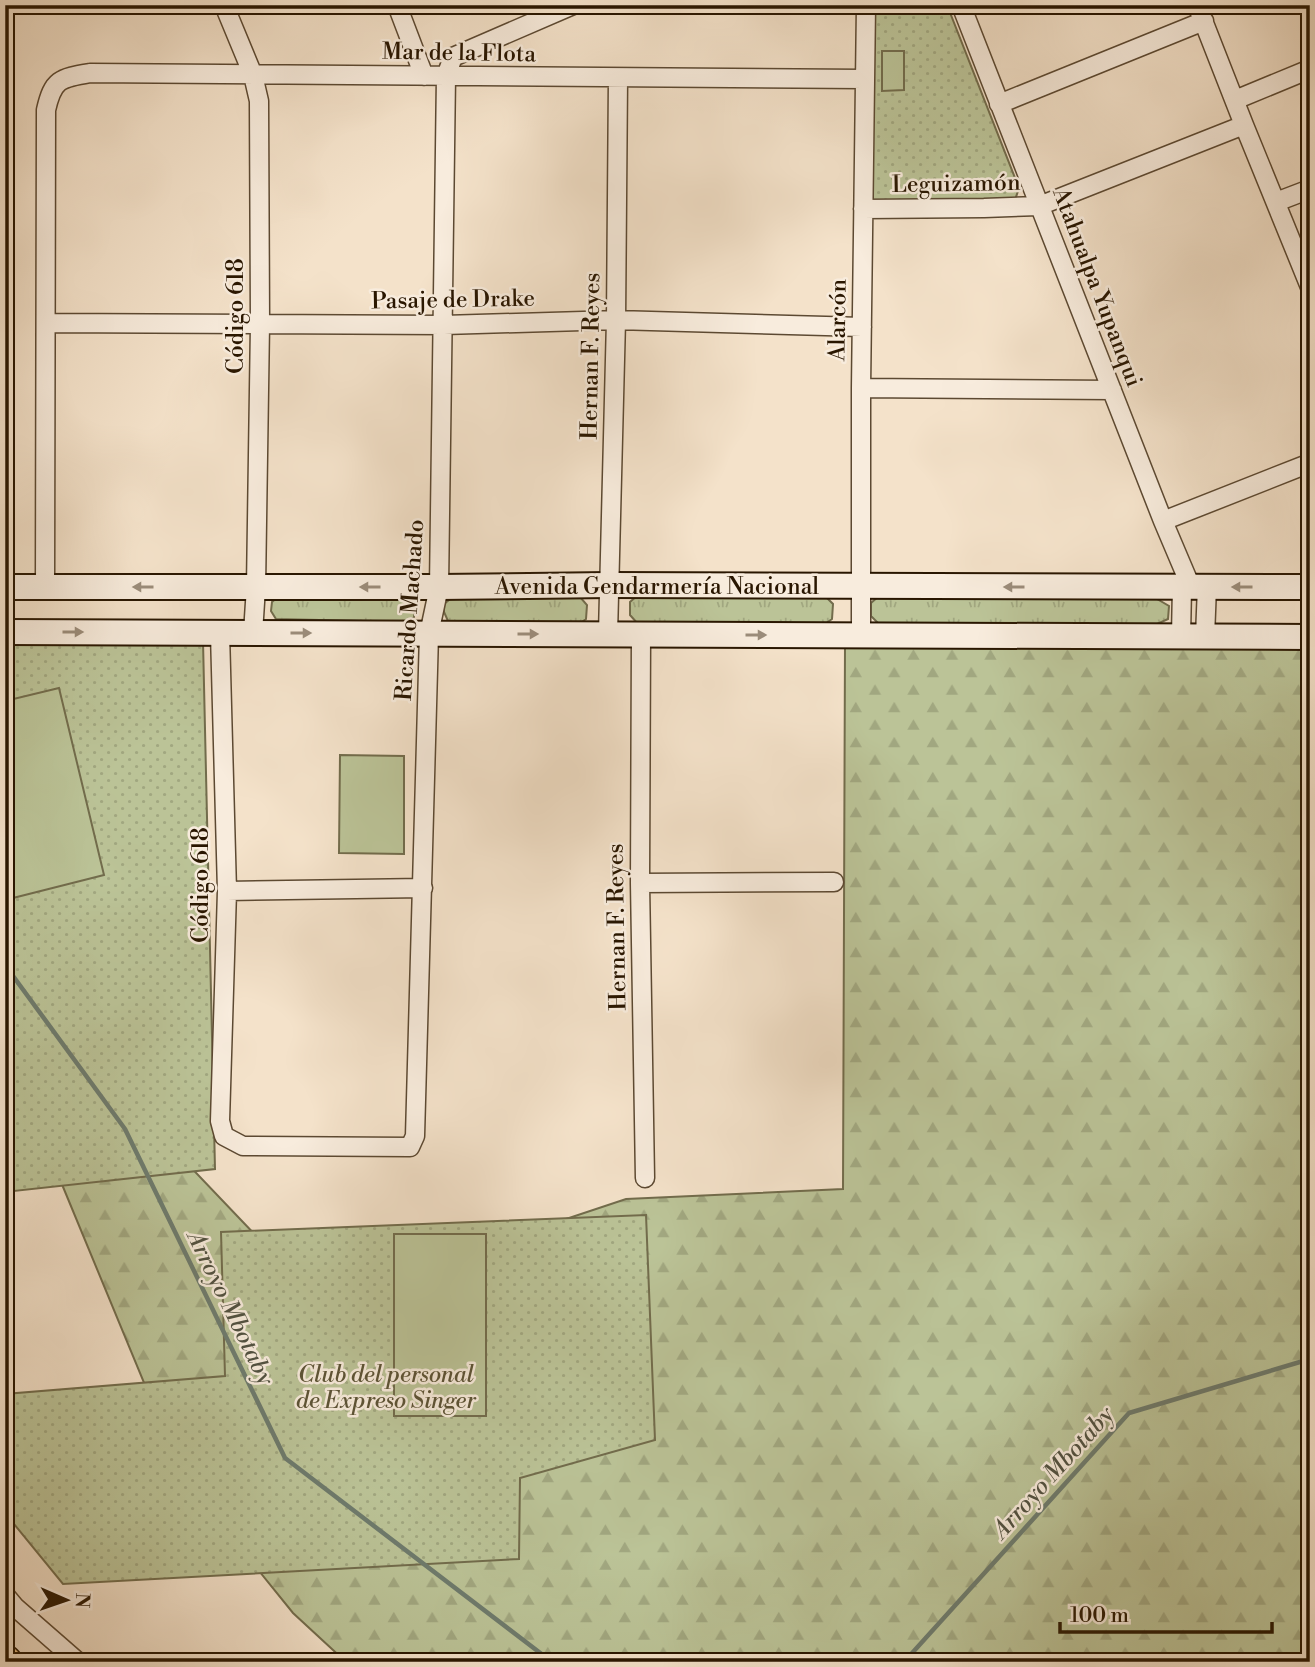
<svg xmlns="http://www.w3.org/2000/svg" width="1315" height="1667" font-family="'Libre Bodoni',serif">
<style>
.grass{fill:url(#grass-tufts);stroke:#726c4c;stroke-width:2}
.forest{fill:url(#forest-firs);stroke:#726c4c;stroke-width:2}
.park{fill:url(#park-dots);stroke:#726c4c;stroke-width:2}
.pitch{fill:#bbc397;stroke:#726c4c;stroke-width:2}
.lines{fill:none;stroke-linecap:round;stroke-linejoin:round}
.stream{stroke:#6e7b6d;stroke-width:4.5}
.street-casing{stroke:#5c4932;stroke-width:21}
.secondary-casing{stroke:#291600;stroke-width:28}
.highway-casing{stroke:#291600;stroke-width:33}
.street{stroke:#f8ecdd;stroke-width:18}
.secondary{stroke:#f8ecdd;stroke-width:24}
.highway{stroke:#eac185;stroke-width:30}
.oneway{fill:#9b8c7a}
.labels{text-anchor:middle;stroke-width:5;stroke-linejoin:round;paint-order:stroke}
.street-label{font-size:23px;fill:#291600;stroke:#f8ecdd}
.park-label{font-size:23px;font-style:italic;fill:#5c5335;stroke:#f8ecdd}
.water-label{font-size:24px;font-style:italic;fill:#515140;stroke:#f8ecdd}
</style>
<defs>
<pattern id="grass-tufts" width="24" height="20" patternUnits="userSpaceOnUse" patternTransform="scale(1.75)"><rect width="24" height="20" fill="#bbc397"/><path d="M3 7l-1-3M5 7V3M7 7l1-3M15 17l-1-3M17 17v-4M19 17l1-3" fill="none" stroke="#a1a780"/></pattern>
<pattern id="forest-firs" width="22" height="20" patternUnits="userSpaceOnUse" patternTransform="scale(1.75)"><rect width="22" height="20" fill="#bbc397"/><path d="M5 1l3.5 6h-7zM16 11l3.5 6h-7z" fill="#a1a780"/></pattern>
<pattern id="park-dots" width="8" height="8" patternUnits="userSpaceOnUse" patternTransform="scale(1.75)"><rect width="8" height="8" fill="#bbc397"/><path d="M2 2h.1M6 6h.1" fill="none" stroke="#a1a780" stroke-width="1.8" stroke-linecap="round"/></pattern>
</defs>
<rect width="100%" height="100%" fill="#f4e2ca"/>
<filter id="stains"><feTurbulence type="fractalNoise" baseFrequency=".00286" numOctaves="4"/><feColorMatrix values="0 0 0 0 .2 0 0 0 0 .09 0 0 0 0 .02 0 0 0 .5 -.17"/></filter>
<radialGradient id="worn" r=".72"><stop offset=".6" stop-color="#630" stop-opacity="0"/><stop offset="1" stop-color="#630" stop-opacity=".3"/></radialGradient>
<!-- grass -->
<path class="grass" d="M281 594 408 595 415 603 414 617 407 622 276 619 271 611 272 602Z
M638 595 826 597 833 604 832 619 825 624H638L630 615V602Z
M454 596 580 597 587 605 586 619 579 624 448 621 444 612V604Z
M879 596 1157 599 1169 606 1168 619 1155 625H880L871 616V603Z"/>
<!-- forest -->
<path class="forest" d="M1310 636V1662H346L293 1613 183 1477 61 1182 121 1094 261 1241 524 1233 626 1199 843 1189 845 644Z"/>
<!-- park -->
<path class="park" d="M873 5H947L1019 188 1014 203 872 202Z
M203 641 215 1169 5 1192V645Z
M646 1215 655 1440 520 1478 519 1559 63 1584 5 1513V1394L225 1376 221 1232Z"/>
<!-- pitch -->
<path class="pitch" d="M882 51H904V90L882 91Z
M59 688 104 875 13 898 5 865V701Z
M340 755 404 756V854L339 853Z
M394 1234H486V1416H394Z"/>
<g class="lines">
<!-- stream -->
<path class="stream" d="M5 965 125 1129 285 1458 552 1662
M904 1662 1129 1413 1310 1359"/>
<defs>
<path id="street" d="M224 5 253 75 259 101 260 324 256 587 253 633
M397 5 424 76
M961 5 1163 521 1191 587
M1197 5 1244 125 1310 287
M1235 100 1310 69
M999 104 1204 21
M1276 202 1310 189
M863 209 984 208 1039 206 1244 125
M46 323 444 325 616 320 862 327
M861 388 1112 390
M1163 521 1310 463
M45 587 46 110C53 79 60 78 90 73L864 79
M220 633 227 891 220 1121 224 1136 243 1146 410 1147 415 1136 429 634 439 587 446 76 453 57 573 5
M608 634 616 320 618 78
M641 634 640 883 645 1178
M861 635V388L866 5
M1181 636 1182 587
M1205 637 1207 586
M640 883 834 882
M227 891 423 888
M5 1595 15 1607 78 1662"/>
<path id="secondary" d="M5 587H439L610 585 1310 587
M5 632 1310 637"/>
<path id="highway" d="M5 1660 7 1662"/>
</defs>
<!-- street casing -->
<use href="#street" class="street-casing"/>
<!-- secondary casing -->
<use href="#secondary" class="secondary-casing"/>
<!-- highway casing -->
<use href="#highway" class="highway-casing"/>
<!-- street -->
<use href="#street" class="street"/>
<!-- secondary -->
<use href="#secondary" class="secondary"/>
<!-- highway -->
<use href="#highway" class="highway"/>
</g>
<!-- one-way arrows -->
<defs><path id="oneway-solid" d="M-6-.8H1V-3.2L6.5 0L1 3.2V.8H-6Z" transform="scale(1.75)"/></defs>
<g class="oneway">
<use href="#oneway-solid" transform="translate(143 587) rotate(-180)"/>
<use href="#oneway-solid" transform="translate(370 587) rotate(-180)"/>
<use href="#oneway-solid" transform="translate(1014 587) rotate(-180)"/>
<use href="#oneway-solid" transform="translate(1242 587) rotate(-180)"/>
<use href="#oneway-solid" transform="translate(73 632)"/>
<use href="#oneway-solid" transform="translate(301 633)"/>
<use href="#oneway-solid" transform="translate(528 634)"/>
<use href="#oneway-solid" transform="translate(756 635)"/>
</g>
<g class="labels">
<!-- street labels -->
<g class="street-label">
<text transform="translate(459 52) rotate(1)" y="8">Mar de la Flota</text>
<text transform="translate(956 183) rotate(-1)" y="8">Leguizamón</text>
<text transform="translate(1098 287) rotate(69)" y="8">Atahualpa Yupanqui</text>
<text transform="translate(453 299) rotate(-1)" y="8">Pasaje de Drake</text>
<text transform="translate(235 316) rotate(-90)" y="8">Código 618</text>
<text transform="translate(837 320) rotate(-89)" y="8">Alarcón</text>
<text transform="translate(590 356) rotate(-89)" y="8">Hernan F. Reyes</text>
<text x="657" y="594">Avenida Gendarmería Nacional</text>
<text transform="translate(409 610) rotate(-86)" y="8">Ricardo Machado</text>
<text transform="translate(200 885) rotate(-90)" y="8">Código 618</text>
<text transform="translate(616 927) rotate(-91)" y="8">Hernan F. Reyes</text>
</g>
<!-- park labels -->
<g class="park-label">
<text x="386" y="1382">Club del personal<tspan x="386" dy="26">de Expreso Singer</tspan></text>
</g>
<!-- water labels -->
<g class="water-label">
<text transform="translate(231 1308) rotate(64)" y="8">Arroyo Mbotaby</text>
<text transform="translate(1053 1472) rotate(-48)" y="8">Arroyo Mbotaby</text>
</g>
</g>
<!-- margin -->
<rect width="1315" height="1667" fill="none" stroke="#f4e2ca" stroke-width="28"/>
<rect x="7" y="7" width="1301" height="1653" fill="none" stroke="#291600" stroke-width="3.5"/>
<rect x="14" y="14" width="1287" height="1639" fill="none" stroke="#291600" stroke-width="2"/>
<!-- north arrow -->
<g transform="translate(66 1600) rotate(92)" stroke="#f8ecdd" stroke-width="5" paint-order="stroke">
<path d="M0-5L12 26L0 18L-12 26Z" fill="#291600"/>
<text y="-10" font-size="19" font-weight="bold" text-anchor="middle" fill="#291600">N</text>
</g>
<!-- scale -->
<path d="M1060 1622v10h212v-10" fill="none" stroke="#291600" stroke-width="3.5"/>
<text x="1070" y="1622" font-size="21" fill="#291600" stroke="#f8ecdd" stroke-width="5" paint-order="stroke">100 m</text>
<rect width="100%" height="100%" filter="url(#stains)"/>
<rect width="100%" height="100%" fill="url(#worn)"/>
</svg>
